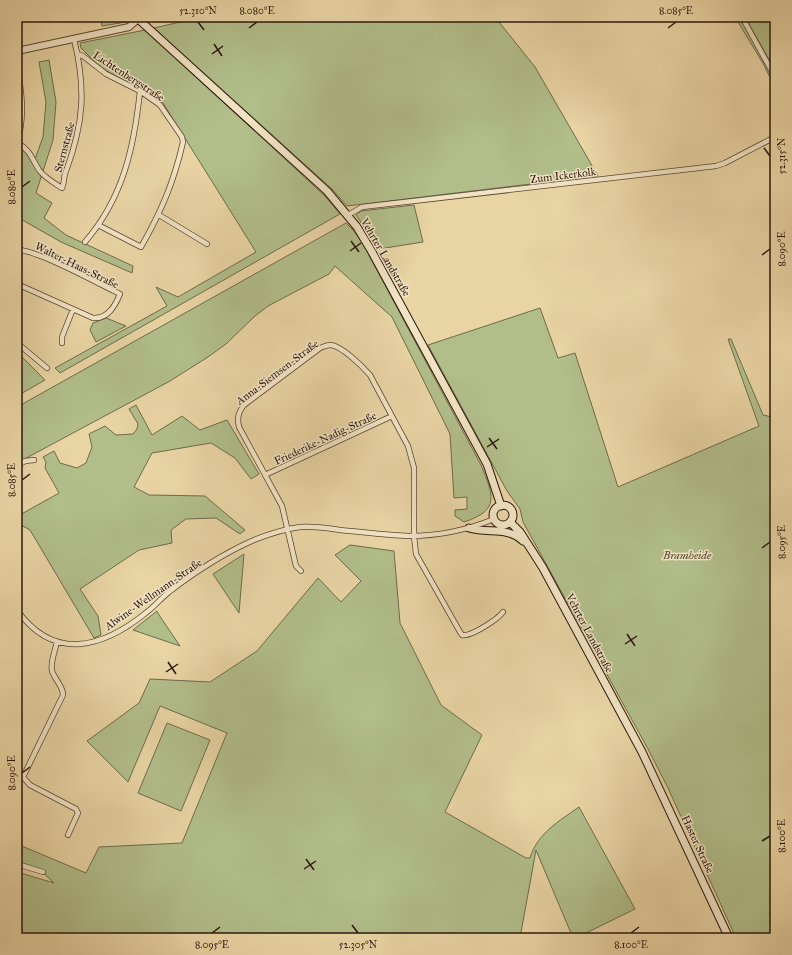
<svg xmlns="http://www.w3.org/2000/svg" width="792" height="955" font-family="'IM FELL Great Primer',serif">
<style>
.green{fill:#b1be8a;stroke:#6e6a4b}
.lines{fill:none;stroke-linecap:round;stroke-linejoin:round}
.minor-casing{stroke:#5b4632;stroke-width:6}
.tertiary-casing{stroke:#5b4632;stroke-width:8}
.secondary-casing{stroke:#2c170c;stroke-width:9}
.minor{stroke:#f1e3c4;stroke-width:4.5}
.tertiary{stroke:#f1e3c4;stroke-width:6}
.secondary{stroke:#f1e3c4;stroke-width:7}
.ticks{fill:none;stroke:#2c170c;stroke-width:1.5}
.labels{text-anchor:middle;stroke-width:3;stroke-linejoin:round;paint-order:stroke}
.street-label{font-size:11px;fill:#2c170c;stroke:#f1e3c4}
.park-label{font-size:11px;font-style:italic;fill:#544932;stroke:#f1e3c4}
.neatline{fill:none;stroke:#2c170c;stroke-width:1.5}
.ticks-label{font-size:10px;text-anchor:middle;fill:#2c170c}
</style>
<rect width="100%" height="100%" fill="#e9d4a4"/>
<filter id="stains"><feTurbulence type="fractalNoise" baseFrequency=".005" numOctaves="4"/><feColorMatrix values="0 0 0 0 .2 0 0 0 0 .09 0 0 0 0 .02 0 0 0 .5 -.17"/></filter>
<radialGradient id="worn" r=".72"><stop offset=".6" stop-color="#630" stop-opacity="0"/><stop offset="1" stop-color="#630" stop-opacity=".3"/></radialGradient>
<!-- green -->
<path class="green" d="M100 17H126L127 18 126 22 102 26Z
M202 17H495L535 67 598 176 347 206 332 189 154 28Z
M735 17H739C750 35 775 67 775 88L764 65Z
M745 17H775V70Z
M145 30 325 196 340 214 60 373 55 368 167 306 156 287 178 297 256 252 163 103 141 88 117 77 100 67 81 48 80 43Z
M49 60 56 102 53 140 36 193 52 203 44 218 66 235 133 266 132 273 61 242 17 217V193L22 182C13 170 18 160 25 148L35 159 43 137 46 102 39 62Z
M414 205 423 242 379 249 356 215 361 211Z
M346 223 353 230 363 244 481 465C493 495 501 510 464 522L455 516V510L467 509V497L454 498 450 434 392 317 335 266 329 274 268 306 255 316 226 344 208 357 170 381 17 463V407Z
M540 308 558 358 575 353 618 487 759 426 728 339H731L763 415 772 417 775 415V938H736L668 788 648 749 523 522 520 509 507 491 428 345Z
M106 318 126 326 96 342 90 330 93 323Z
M17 352 45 380 17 396Z
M136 405 152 435 182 416 200 430 227 420 259 474 251 479 235 458 211 443 152 453 134 487 149 495 205 496 245 530 240 534 216 518 186 519 171 530 172 543 139 550 80 589 98 616 101 635 94 638 30 530 17 523V515L18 516 59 493 45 468 46 462 43 457 54 451 60 463 77 468 86 463 92 447 89 434 105 426 116 435 133 434 137 429 138 424 129 409Z
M350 545 394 551 400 623 441 705 482 735 445 812 526 858H530C537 834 559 821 579 807L635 909 576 938H573L536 850 520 938H17V872L54 883 39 869 17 861V844L86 873 99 847 182 843 227 733 160 706 128 782 87 741 139 703 150 679 210 682 257 651 318 578 341 602 361 581 335 555Z
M244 554 239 613 213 574Z
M157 611V612L180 646 133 630Z
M167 723 210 740 181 811 138 793Z"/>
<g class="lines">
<defs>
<path id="minor" d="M742 17 775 77
M17 37 20 51
M77 54 83 56 106 74 140 91 160 105 182 137 183 142C174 182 161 212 141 247L98 225
M17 66C22 93 25 117 17 143
M17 143C30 149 32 159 39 170 45 178 54 183 62 188 65 182 63 177 66 171 84 123 86 88 74 39
M159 215 207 244
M348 215 362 207 716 166 725 163 775 137
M85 242C123 198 134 148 140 91
M17 250C36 249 99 284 120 294 115 306 108 319 93 318L17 284
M17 343 47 368
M62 343V337L73 309
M17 466 25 461 34 460
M265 475 392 416
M301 571 296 566 282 506 239 427C237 418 238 413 244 405L320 348C323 347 327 345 330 345 341 345 363 367 370 375L408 446 414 468V536L416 554 460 632 462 635C471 637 498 619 503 612
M17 610C54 662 103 648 147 612 155 606 161 598 169 592 193 573 226 552 254 540 269 534 284 529 300 527 313 526 327 528 340 530 363 532 386 535 409 536 438 536 467 530 494 519
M57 642C55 651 50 663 52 671 55 680 63 686 63 695L23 777 30 785 76 809 78 813 68 835
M17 864 43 872"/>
<path id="tertiary" d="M17 51 129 27 138 19"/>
<path id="secondary" d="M136 17 327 191 357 227 372 252 487 464 501 506
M493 515a10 10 0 1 1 20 0a10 10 0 1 1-20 0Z
M510 522 520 532 543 568 642 752 729 938
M469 528C489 534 507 526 523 541"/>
</defs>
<!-- minor casing -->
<use href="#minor" class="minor-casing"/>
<!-- tertiary casing -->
<use href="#tertiary" class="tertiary-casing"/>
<!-- secondary casing -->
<use href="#secondary" class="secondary-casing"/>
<!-- minor -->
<use href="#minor" class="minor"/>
<!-- tertiary -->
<use href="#tertiary" class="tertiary"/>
<!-- secondary -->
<use href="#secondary" class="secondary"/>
</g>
<!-- ticks -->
<path class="ticks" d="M198 22 204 30M249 28 257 22M668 28 676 22M214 44 222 56M212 54 223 46M764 148 770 156M22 187 30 181M351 241 359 252M350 251 361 243M762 255 770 249M489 438 497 449M487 447 499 439M22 480 30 474M762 548 770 542M627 634 635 646M625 644 637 636M168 662 176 674M166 672 178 664M22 773 30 767M762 841 770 836M306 859 314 870M304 869 316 861M352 925 358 933M212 933 220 927M631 933 639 927"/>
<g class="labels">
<!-- street labels -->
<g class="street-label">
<text transform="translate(129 76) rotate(33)" y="4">Lichtenbergstraße</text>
<text transform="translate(64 147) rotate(-75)" y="4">Sternstraße</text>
<text transform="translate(563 175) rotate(-7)" y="4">Zum Ickerkolk</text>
<text transform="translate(386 257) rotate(60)" y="4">Vehrter Landstraße</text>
<text transform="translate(77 265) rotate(26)" y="4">Walter-Haas-Straße</text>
<text transform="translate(277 372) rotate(-37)" y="4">Anna-Siemsen-Straße</text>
<text transform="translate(325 438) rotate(-25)" y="4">Friederike-Nadig-Straße</text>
<text transform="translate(153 594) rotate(-35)" y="4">Alwine-Wellmann-Straße</text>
<text transform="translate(590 633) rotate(62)" y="4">Vehrter Landstraße</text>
<text transform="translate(698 844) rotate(65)" y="4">Haster Straße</text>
</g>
<!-- park labels -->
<g class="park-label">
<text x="687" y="559">Bramheide</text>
</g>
</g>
<!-- margin -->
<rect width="792" height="955" fill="none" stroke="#e9d4a4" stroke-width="44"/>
<rect x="22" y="22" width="748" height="911" class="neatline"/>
<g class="ticks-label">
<text x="198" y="14">52.310°N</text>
<text x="257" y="14">8.080°E</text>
<text x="676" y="14">8.085°E</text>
<text transform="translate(781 156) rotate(-90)" y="4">52.315°N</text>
<text transform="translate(11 187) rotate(-90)" y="4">8.080°E</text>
<text transform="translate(781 249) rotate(-90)" y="4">8.090°E</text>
<text transform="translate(11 480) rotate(-90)" y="4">8.085°E</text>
<text transform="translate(781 542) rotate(-90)" y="4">8.095°E</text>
<text transform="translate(11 773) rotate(-90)" y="4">8.090°E</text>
<text transform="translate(781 836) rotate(-90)" y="4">8.100°E</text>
<text x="212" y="948">8.095°E</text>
<text x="358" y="948">52.305°N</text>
<text x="631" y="948">8.100°E</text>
</g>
<rect width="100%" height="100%" filter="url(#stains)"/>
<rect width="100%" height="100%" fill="url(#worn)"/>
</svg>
